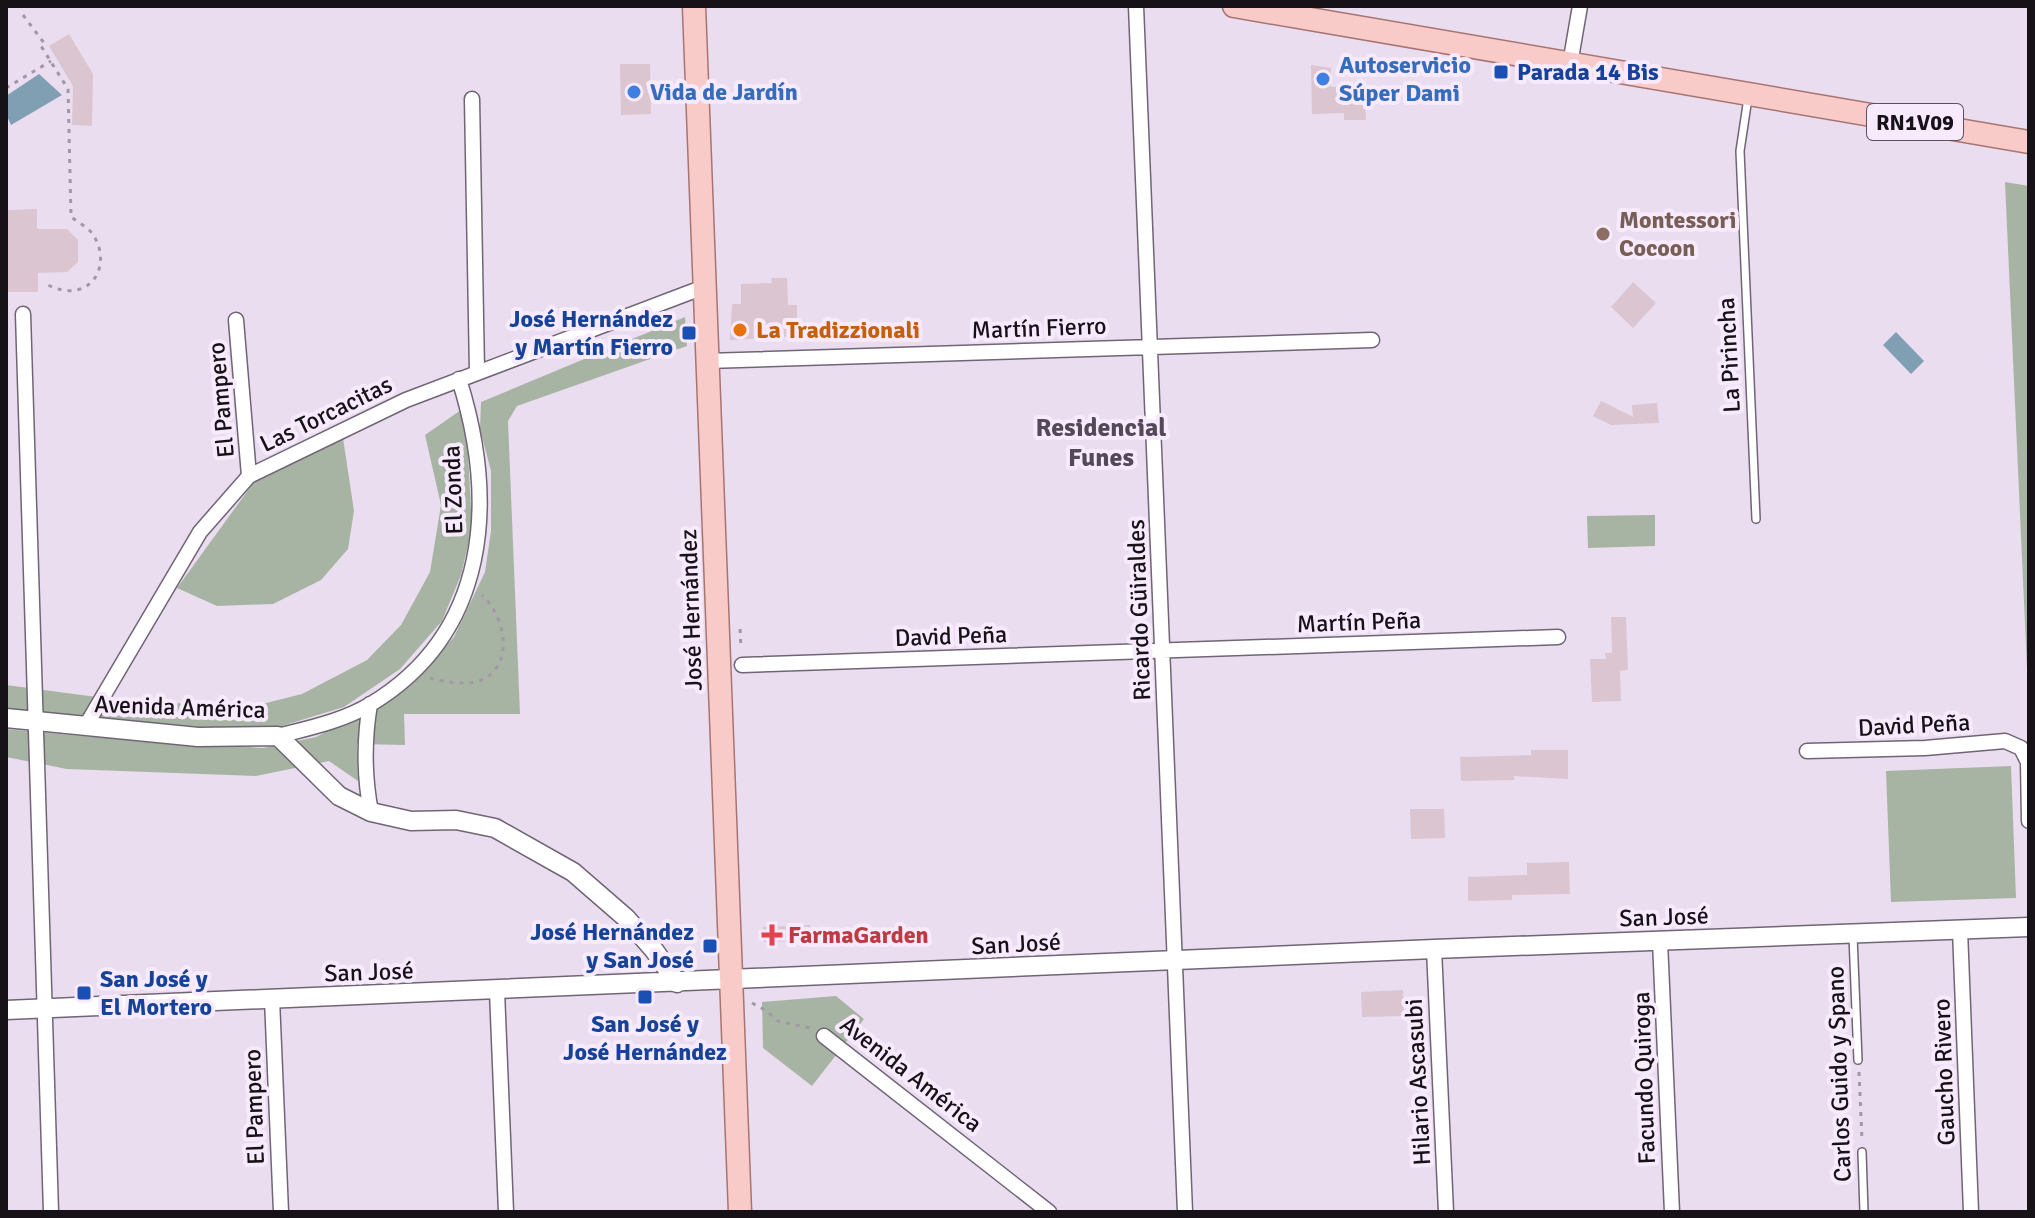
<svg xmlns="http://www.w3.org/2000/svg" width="2035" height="1218" font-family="Signika,sans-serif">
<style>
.green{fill:#a8b4a3}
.water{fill:#819fb2}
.building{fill:#dbc5d0}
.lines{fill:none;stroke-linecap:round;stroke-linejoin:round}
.service-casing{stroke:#706575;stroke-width:10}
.minor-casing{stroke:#706575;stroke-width:17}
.tertiary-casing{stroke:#706575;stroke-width:21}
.primary-casing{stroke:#a77472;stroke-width:25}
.path{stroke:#a197a5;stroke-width:3;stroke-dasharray:4 6;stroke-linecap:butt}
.service{stroke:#fff;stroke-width:7}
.minor{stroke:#fff;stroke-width:14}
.tertiary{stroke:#fff;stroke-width:18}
.primary{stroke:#f9cbc8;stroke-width:22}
.transit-dot{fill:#1a4fb4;stroke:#f7eafd;stroke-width:3}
.shop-dot{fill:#3f7fe0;stroke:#f7eafd;stroke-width:3}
.education-dot{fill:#8d6e63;stroke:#f7eafd;stroke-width:3}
.food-dot{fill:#e8710a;stroke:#f7eafd;stroke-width:3}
.health-dot{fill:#e0444e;stroke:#f7eafd;stroke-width:3}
.labels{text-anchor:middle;stroke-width:8;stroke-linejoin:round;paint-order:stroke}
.shield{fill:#f7eafd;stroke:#5a535d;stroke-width:2}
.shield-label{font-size:22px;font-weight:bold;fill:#161218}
.shop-label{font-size:24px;font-weight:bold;fill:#366cbe;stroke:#f7eafd;text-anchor:start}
.transit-label{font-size:24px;font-weight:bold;fill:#164399;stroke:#f7eafd;text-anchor:start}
.education-label{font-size:24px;font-weight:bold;fill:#785e54;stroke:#f7eafd;text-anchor:start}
.street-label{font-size:24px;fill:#161218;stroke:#f7eafd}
.food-label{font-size:24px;font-weight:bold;fill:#c56008;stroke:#f7eafd;text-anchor:start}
.health-label{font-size:24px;font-weight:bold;fill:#be3a42;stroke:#f7eafd;text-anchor:start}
.neighbourhood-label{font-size:26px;font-weight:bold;fill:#534958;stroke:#f7eafd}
</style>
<rect width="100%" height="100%" fill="#eaddf0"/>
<!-- green -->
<path class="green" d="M2005 182 2029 186V713Z
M685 317 687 346 517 406 508 421 520 714H404L405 745 357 744 358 781 329 761 256 776 67 769 6 757V729L81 736 263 748 316 737 393 698 424 670 454 637 485 572 491 531V471L480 429 481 402Z
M461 410 468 453 472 528 461 575 442 621 400 669 344 707 272 729 162 728 6 709V685L142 703 262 704 302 694 367 660 401 625 430 572 441 505 425 435Z
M343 438 354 511 348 549 321 580 273 604 217 606 177 588 254 482Z
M1655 515V546L1588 548 1587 516Z
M2011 766 2016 898 1891 902 1886 771Z
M836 996 864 1019 812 1086 763 1048 762 1002Z"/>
<!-- water -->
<path class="water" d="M39 74 62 95 11 125 6 114V96Z
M1896 332 1924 361 1911 374 1883 345Z"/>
<!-- building -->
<path class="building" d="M69 34 93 74 92 126 72 125 73 86 49 46Z
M620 64H650L651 114 621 115Z
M1311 65 1331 68V87L1365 86 1366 120H1344V113L1312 114Z
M37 209V229H67L78 240V262L67 272 38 273V292H8L7 210Z
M771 278H787L788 305H797V336L730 340 732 304H741V284L772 283Z
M1633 282 1656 303 1633 328 1611 307Z
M1601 401 1633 417 1632 405 1657 403 1659 423 1611 425 1593 416Z
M1611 617H1626L1628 670 1620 671 1621 701 1592 702 1590 659H1606L1605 653H1612Z
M1531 750H1568V779L1514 776V780L1461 781 1460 757 1531 755Z
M1410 809H1444L1445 838 1411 839Z
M1569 862 1570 894 1512 895V900L1468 901V877L1527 875V863Z
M810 925V941L764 942 763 927Z
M1403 990 1404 1016 1362 1017 1361 992Z"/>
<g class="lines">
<defs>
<path id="service" d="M1748 98 1740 151 1756 519
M1853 936 1858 1060
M1862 1152 1864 1212"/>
<path id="minor" d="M1136 6 1185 1212
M1570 64 1580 6
M472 99 477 372
M23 314 51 1212
M236 320 249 476
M707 361 1372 340
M742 665 1558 637
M370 704C364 740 364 776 371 812
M85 727 200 532 249 476 406 400 704 287
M278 736C309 728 343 721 371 704 490 632 497 500 459 379
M1807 751 1925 748 2005 741 2021 748 2028 762 2029 821
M1960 930 1971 1212
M1660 941 1672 1212
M1434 949 1446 1212
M497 991 506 1212
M272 999 281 1212
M824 1036 1049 1212"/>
<path id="tertiary" d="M6 718 198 737 278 736 339 796 371 812 411 821 456 820 495 828 573 872 626 918 654 950 677 983
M6 1010 1434 949 2029 927"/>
<path id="primary" d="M694 6 740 1212
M1234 6 2029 142"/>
</defs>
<!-- service casing -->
<use href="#service" class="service-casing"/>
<!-- minor casing -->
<use href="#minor" class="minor-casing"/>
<!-- tertiary casing -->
<use href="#tertiary" class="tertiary-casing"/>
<!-- primary casing -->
<use href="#primary" class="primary-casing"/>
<!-- path -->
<path class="path" d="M23 15 44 43 41 46 68 89 71 217C78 222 87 227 92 233 115 266 89 307 46 284
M6 88 51 61
M6 125V126
M740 629 741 649
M430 678C446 682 470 687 486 678 515 659 503 614 482 595
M752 1003 765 1010 778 1021 810 1028
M1859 1072 1862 1140"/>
<!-- service -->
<use href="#service" class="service"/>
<!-- minor -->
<use href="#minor" class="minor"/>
<!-- tertiary -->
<use href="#tertiary" class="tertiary"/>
<!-- primary -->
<use href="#primary" class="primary"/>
</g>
<!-- markers -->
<g class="transit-dot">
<rect x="1493" y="64" width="16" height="16" rx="4"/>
<rect x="681" y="325" width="16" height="16" rx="4"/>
<rect x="702" y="938" width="16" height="16" rx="4"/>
<rect x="76" y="985" width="16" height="16" rx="4"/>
<rect x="637" y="989" width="16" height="16" rx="4"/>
</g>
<g class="shop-dot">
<circle cx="1323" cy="79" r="8"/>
<circle cx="634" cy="92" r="8"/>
</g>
<circle class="education-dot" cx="1603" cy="234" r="8"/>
<circle class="food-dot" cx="740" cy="330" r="8"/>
<path class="health-dot" d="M768 923h8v8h8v8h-8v8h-8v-8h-8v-8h8z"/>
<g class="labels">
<!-- shield labels -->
<rect class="shield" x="1867" y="104" width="96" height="36" rx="6"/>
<g class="shield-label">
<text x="1915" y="130">RN1V09</text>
</g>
<!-- shop labels -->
<g class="shop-label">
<text x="1339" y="73">Autoservicio<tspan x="1339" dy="28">Súper Dami</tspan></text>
<text x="650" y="100">Vida de Jardín</text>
</g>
<!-- transit labels -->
<g class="transit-label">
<text x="1517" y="80">Parada 14 Bis</text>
<text x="673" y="327" text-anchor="end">José Hernández<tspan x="673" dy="28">y Martín Fierro</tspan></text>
<text x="694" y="940" text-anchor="end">José Hernández<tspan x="694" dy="28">y San José</tspan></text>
<text x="100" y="987">San José y<tspan x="100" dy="28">El Mortero</tspan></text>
<text x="645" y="1032" text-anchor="middle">San José y<tspan x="645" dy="28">José Hernández</tspan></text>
</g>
<!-- education labels -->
<g class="education-label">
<text x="1619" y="228">Montessori<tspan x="1619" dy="28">Cocoon</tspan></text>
</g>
<!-- street labels -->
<g class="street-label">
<text transform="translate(1039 328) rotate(-2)" y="8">Martín Fierro</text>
<text transform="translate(1729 355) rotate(-93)" y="8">La Pirincha</text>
<text transform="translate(221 400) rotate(-95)" y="8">El Pampero</text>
<text transform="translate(326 414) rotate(-26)" y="8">Las Torcacitas</text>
<text transform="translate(453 490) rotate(-92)" y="8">El Zonda</text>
<text transform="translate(691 610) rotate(-92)" y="8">José Hernández</text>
<text transform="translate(1139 610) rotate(-92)" y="8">Ricardo Güiraldes</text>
<text transform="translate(1359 622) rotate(-2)" y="8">Martín Peña</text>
<text transform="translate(951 636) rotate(-2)" y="8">David Peña</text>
<text transform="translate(180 707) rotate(2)" y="8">Avenida América</text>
<text transform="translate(1914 725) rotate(-3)" y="8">David Peña</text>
<text transform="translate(1664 917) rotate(-2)" y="8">San José</text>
<text transform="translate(1016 944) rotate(-3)" y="8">San José</text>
<text transform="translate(369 972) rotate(-2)" y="8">San José</text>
<text transform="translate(1944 1072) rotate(-92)" y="8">Gaucho Rivero</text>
<text transform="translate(911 1074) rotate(38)" y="8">Avenida América</text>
<text transform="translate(1839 1074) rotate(-92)" y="8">Carlos Guido y Spano</text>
<text transform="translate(1644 1078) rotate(-92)" y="8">Facundo Quiroga</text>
<text transform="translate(1418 1082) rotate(-93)" y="8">Hilario Ascasubi</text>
<text transform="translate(254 1107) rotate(-92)" y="8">El Pampero</text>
</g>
<!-- food labels -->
<g class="food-label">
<text x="756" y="338">La Tradizzionali</text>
</g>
<!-- health labels -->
<g class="health-label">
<text x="788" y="943">FarmaGarden</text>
</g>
<!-- neighbourhood labels -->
<g class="neighbourhood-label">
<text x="1101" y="436">Residencial<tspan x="1101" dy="30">Funes</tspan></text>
</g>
</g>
<!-- border -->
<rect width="2035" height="1218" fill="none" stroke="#161218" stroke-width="16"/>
</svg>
